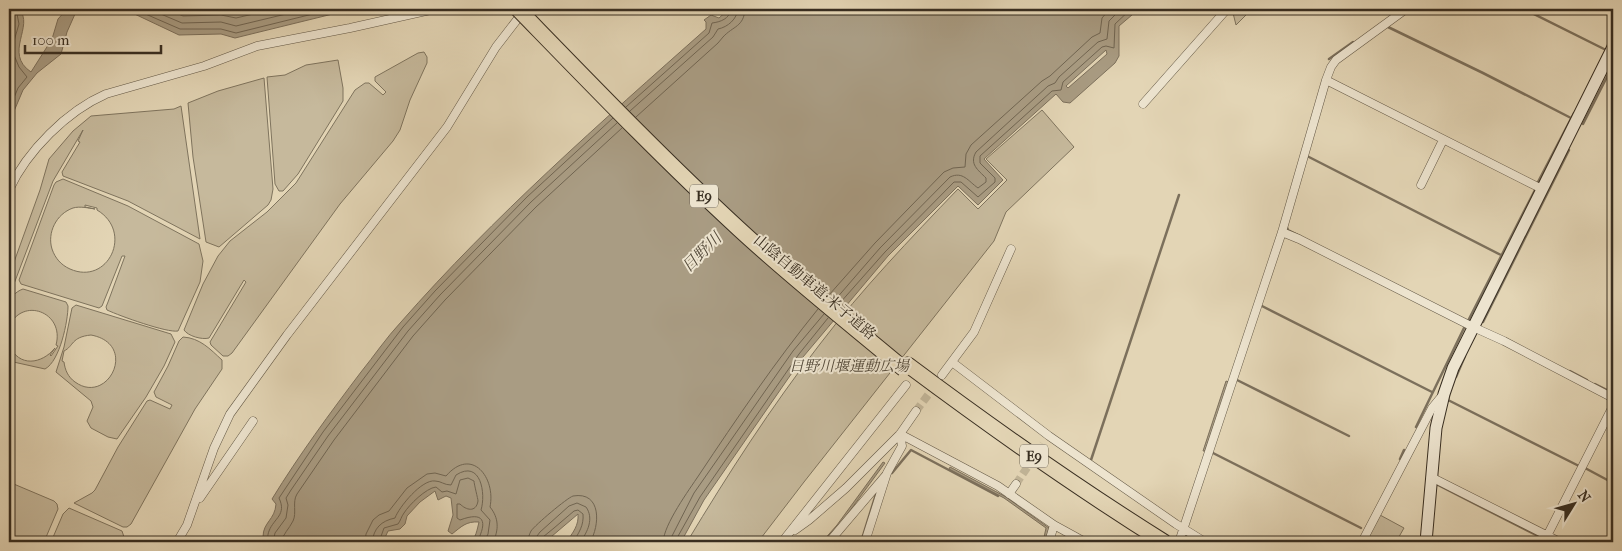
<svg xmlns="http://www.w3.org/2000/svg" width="1622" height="551" font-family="'IM FELL French Canon','Noto Serif JP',serif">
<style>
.green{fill:#c6b99c;stroke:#7f745e;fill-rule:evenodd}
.water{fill:#a99c83;stroke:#7c705c;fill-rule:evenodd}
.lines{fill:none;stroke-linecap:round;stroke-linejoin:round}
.shore{stroke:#706552;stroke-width:1}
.stream{stroke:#7c705c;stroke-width:2.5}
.street-tunnel{stroke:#c1b497;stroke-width:8;stroke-dasharray:8 4;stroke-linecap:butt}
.street-casing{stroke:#635846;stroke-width:9}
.secondary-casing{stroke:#382e21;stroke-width:13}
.highway-casing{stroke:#382e21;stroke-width:17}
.street{stroke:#ede4cf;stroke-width:8}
.secondary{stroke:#ede4cf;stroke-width:11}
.highway{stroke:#e3d5b5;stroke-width:15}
.highway-bridge-casing{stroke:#382e21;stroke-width:17;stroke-linecap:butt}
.highway-bridge{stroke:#e3d5b5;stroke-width:15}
.labels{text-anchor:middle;stroke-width:4;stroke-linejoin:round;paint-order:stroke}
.shield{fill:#ede4cf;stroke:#6e6555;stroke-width:1}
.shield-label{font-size:14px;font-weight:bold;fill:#382e21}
.street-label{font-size:15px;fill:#382e21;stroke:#ede4cf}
.park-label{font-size:15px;font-style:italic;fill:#544a3a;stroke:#ede4cf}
.water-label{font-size:16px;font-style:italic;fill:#544a3a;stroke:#ede4cf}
</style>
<rect width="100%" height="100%" fill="#e3d5b5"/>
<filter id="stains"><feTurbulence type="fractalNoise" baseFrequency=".004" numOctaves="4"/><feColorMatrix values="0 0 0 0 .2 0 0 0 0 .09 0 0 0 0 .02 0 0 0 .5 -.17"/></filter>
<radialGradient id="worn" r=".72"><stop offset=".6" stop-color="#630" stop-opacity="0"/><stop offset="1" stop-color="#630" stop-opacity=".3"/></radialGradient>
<!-- green -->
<path class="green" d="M1232 9H1252L1236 25Z
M424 52 427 57V63L410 100 400 130 393 141 340 204 232 353 228 356H223L211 345 210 342 246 282 244 280 209 338C202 340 188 336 184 330L203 284 218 256 230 241 267 212 296 183 355 90 365 83H369L383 95 386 92 375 81V77L418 53Z
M338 60 343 88V101L298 174 283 191H279L275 184 267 77 285 75 306 65Z
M264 78 273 189 271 200 268 205 219 247 206 242 193 157 188 103 218 91Z
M181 106 200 239 128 201 63 176 62 172 80 142 78 141 83 130 53 181 9 297V276L40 190 49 159 73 131 91 116 174 109Z
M1042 110 1074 147 1006 212 994 241 804 482 758 542H687C728 474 771 407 820 344 862 289 910 239 958 189L978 209 1007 180 986 159Z
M63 179 128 206 199 244 203 261 200 282 178 331C167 333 120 316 107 310L106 307 108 302 125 256H122L102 306 99 308 21 284 19 280 54 185 56 182ZM85 205 97 208V210C134 232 108 286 70 269 61 265 55 258 52 249 47 233 56 214 73 208 80 206 88 208 95 209L85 207Z
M23 289 66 302 68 306C68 321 60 361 45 369L9 361V345C19 368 42 364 55 348L50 355 51 356 58 346 56 345C65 312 22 296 9 327 9 312 6 295 23 289Z
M76 305 171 334 175 342 164 366 146 397 117 439 108 437 91 428 87 421 93 407 91 401 56 372 64 347 72 308ZM91 335C139 344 108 406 75 382 68 377 65 370 64 362L62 361 64 351C74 346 71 337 91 335Z
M183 337C200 338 210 349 222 360V369L195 409 131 524 127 527H123L74 503 92 493 95 490 118 447 147 401 150 400 170 409 172 405 156 397 154 392 168 366 179 341Z
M9 482 54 501 57 504 58 509 44 542H9Z
M69 508 122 531 124 537 121 542H51L63 514Z
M1380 515 1404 528 1396 542H1366Z"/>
<!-- water -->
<path class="water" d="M9 9H19C35 26 3 53 31 72L52 39 58 19 67 9H80L75 14 67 32 61 54 37 73 23 90 9 123Z
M124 9H353L235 38 221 34 179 35Z
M729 9H1139L1119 26V56L1115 63 1070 103 1063 102 1056 94 984 159 1003 180 978 205 958 186 888 256 803 357 704 500 681 542H566C573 533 579 525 578 514L545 542H470C476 538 477 530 479 522 466 521 461 527 452 534L448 531 453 515 451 498 446 496 438 500 435 491 420 502 407 516 405 524 400 529 388 531 383 542H257L263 537C263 522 275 520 276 504L272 499C299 455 330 413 361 372 374 356 386 338 401 322 494 216 600 123 706 29V22L704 20 711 15 719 18ZM1106 50 1107 54 1068 88 1066 86Z
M1226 381 1229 382 1205 451H1203Z
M883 462 885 463 838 527 824 542H822L837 525Z
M950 467 1006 497 1049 528 1045 542H1043L1046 528 1004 498 949 469Z"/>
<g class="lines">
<!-- shore -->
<path class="shore" d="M134 9 180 29H221L236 33 333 9
M149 9 182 23 221 22 236 26 307 9
M167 9 183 16 221 15 236 18 275 9
M626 107 709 33 712 23C720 22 730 19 731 9
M9 110 18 88 27 77 19 67 14 55V41L19 24 16 9
M630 111 713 37 718 29C728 27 737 19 738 9
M636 117 718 43C720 41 721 39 723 37 733 26 744 27 745 9
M829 295 875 243 944 172 953 168 965 167 966 154 971 145 1042 81 1050 76 1092 37 1100 33 1102 18 1110 9
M835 300 880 248 950 177C963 171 968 181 978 188L986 182V178C978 170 969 164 976 152L1048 86 1055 83 1059 77 1098 42 1107 39 1109 21 1121 9
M839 304 885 252 954 182H961L978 197 995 182V178L980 163V156L1052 91 1061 90 1063 82 1102 47 1106 46 1114 48 1115 24 1131 9
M265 542C269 538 267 536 269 531 274 518 287 515 279 498L323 432 403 327 435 291 527 197 613 118
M273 542 275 533 286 518 288 505 286 498 291 490 328 436 408 331 440 295 531 202 617 123
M281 542C283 534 289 529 293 521 297 513 292 502 297 494L334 440 413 336 445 300 536 207 622 128
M365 542 366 534 373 520 379 515 389 511 407 488 427 474 435 473 446 476C472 446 496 478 490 507 499 518 499 530 493 542
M372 542C374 528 381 521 395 518 399 507 422 479 435 481 441 481 444 485 451 485L456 475C481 459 486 494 481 510L490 520 488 534 484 542
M379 542 384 528 398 524C401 520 401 517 404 513 409 505 426 488 436 487L442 492 447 491 456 494 460 480 468 478 474 481C474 484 478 499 478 501 476 513 466 510 460 504H457V518L460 520C484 511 488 521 477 542
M528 542C528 538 529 535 531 531 535 525 567 498 573 496 602 491 600 526 590 542
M536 542 537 536 540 532 569 506 577 503 586 507C594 518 588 532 580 542
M542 542 543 537 554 528 574 511 578 510 583 514C584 525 579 533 573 542
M663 542C664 524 689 490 699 475 737 418 775 362 818 309
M671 542 672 536 694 493 793 351 824 314
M677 542V538L700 497 799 354 828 318"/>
<!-- stream -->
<path class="stream" d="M1524 9 1606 50
M1388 27 1483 73 1571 118
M1608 45 1613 35
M1329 59 1353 42
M1583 124 1613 65
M1307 156 1501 255
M1538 182 1574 113
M1286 225 1288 230 1300 236
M1260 305 1432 392
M1466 320 1468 321 1535 190
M1483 322 1569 150
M1570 371 1587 380
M1456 377 1465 356
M1235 379 1349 436
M1595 384 1613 393
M1449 396 1448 400 1579 466
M1416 427 1464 328
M1211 452 1361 528
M1400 459 1404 450
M1091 460 1179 195
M1585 468 1613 483
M892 473 911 450 998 496
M1438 485 1540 537 1542 540 1541 542
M861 542 876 494"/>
<!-- street-tunnel -->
<path class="street-tunnel" d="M916 411 937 383
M1016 484 1043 444"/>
<defs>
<path id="street" d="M1406 9 1336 60 1331 67 1326 80 1542 189
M1143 104 1227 9
M1421 185 1443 140
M9 190C27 151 67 111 106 94L204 66 257 46 350 28 435 9
M1282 232 1299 239 1473 327 1504 341 1613 398
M952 362 1049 436 1176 524 1205 542
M942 375 974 332 1011 249
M900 434 998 486 1054 525 1085 542
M1431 477 1560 542
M1009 494 1016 484
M200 498 253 421
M795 530 809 520 846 488 900 434 916 411
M1547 536 1613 406
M177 542 187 525 214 448 230 414 287 335 447 127 496 47 523 12
M782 542 906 385
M829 542 886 475
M865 542 887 473 902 446 900 434
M1049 542 1054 525
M1179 542 1282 232 1326 80
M1362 542 1432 408 1441 397"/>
<path id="secondary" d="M1426 542 1436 428 1444 394 1453 368 1613 47"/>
<path id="highway" d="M908 365C991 427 1076 487 1164 542"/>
</defs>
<!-- street casing -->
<use href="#street" class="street-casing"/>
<!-- secondary casing -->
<use href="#secondary" class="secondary-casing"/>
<!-- highway casing -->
<use href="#highway" class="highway-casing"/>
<!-- street -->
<use href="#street" class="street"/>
<!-- secondary -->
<use href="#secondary" class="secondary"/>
<!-- highway -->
<use href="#highway" class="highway"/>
<defs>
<path id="highway-bridge" d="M518 9C590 83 662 158 739 229 792 278 849 323 904 369"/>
</defs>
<!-- highway-bridge casing -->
<use href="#highway-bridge" class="highway-bridge-casing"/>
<!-- highway-bridge -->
<use href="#highway-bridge" class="highway-bridge"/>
</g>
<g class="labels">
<!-- shield labels -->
<g class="shield">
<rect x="690" y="184.5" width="28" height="23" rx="4"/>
<rect x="1020" y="444.5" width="28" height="23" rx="4"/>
</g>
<g class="shield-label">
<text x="704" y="201">E9</text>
<text x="1034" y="461">E9</text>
</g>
<!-- street labels -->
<g class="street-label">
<text transform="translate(815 287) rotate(40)" y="5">山陰自動車道;米子道路</text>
</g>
<!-- park labels -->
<g class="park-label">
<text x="849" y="371">日野川堰運動広場</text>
</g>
<!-- water labels -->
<g class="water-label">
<text transform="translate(701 252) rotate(-45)" y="6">日野川</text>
</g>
</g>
<!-- margin -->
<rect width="1622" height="551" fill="none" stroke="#e3d5b5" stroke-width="30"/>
<rect x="10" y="10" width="1602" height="531" fill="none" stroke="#382e21" stroke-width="2.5"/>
<rect x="15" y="15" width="1592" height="521" fill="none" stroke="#382e21"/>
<!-- north arrow -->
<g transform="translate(1574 504) rotate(53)" stroke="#ede4cf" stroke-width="4" paint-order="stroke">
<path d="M0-4L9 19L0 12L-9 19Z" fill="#382e21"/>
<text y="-8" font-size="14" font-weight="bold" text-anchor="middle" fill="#382e21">N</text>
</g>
<!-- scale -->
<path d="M25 45v8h136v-8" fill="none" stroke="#382e21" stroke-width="2.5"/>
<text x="32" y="45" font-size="15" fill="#382e21" stroke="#ede4cf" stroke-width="4" paint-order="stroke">100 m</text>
<rect width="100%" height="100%" filter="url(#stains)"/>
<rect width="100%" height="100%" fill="url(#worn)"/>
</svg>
